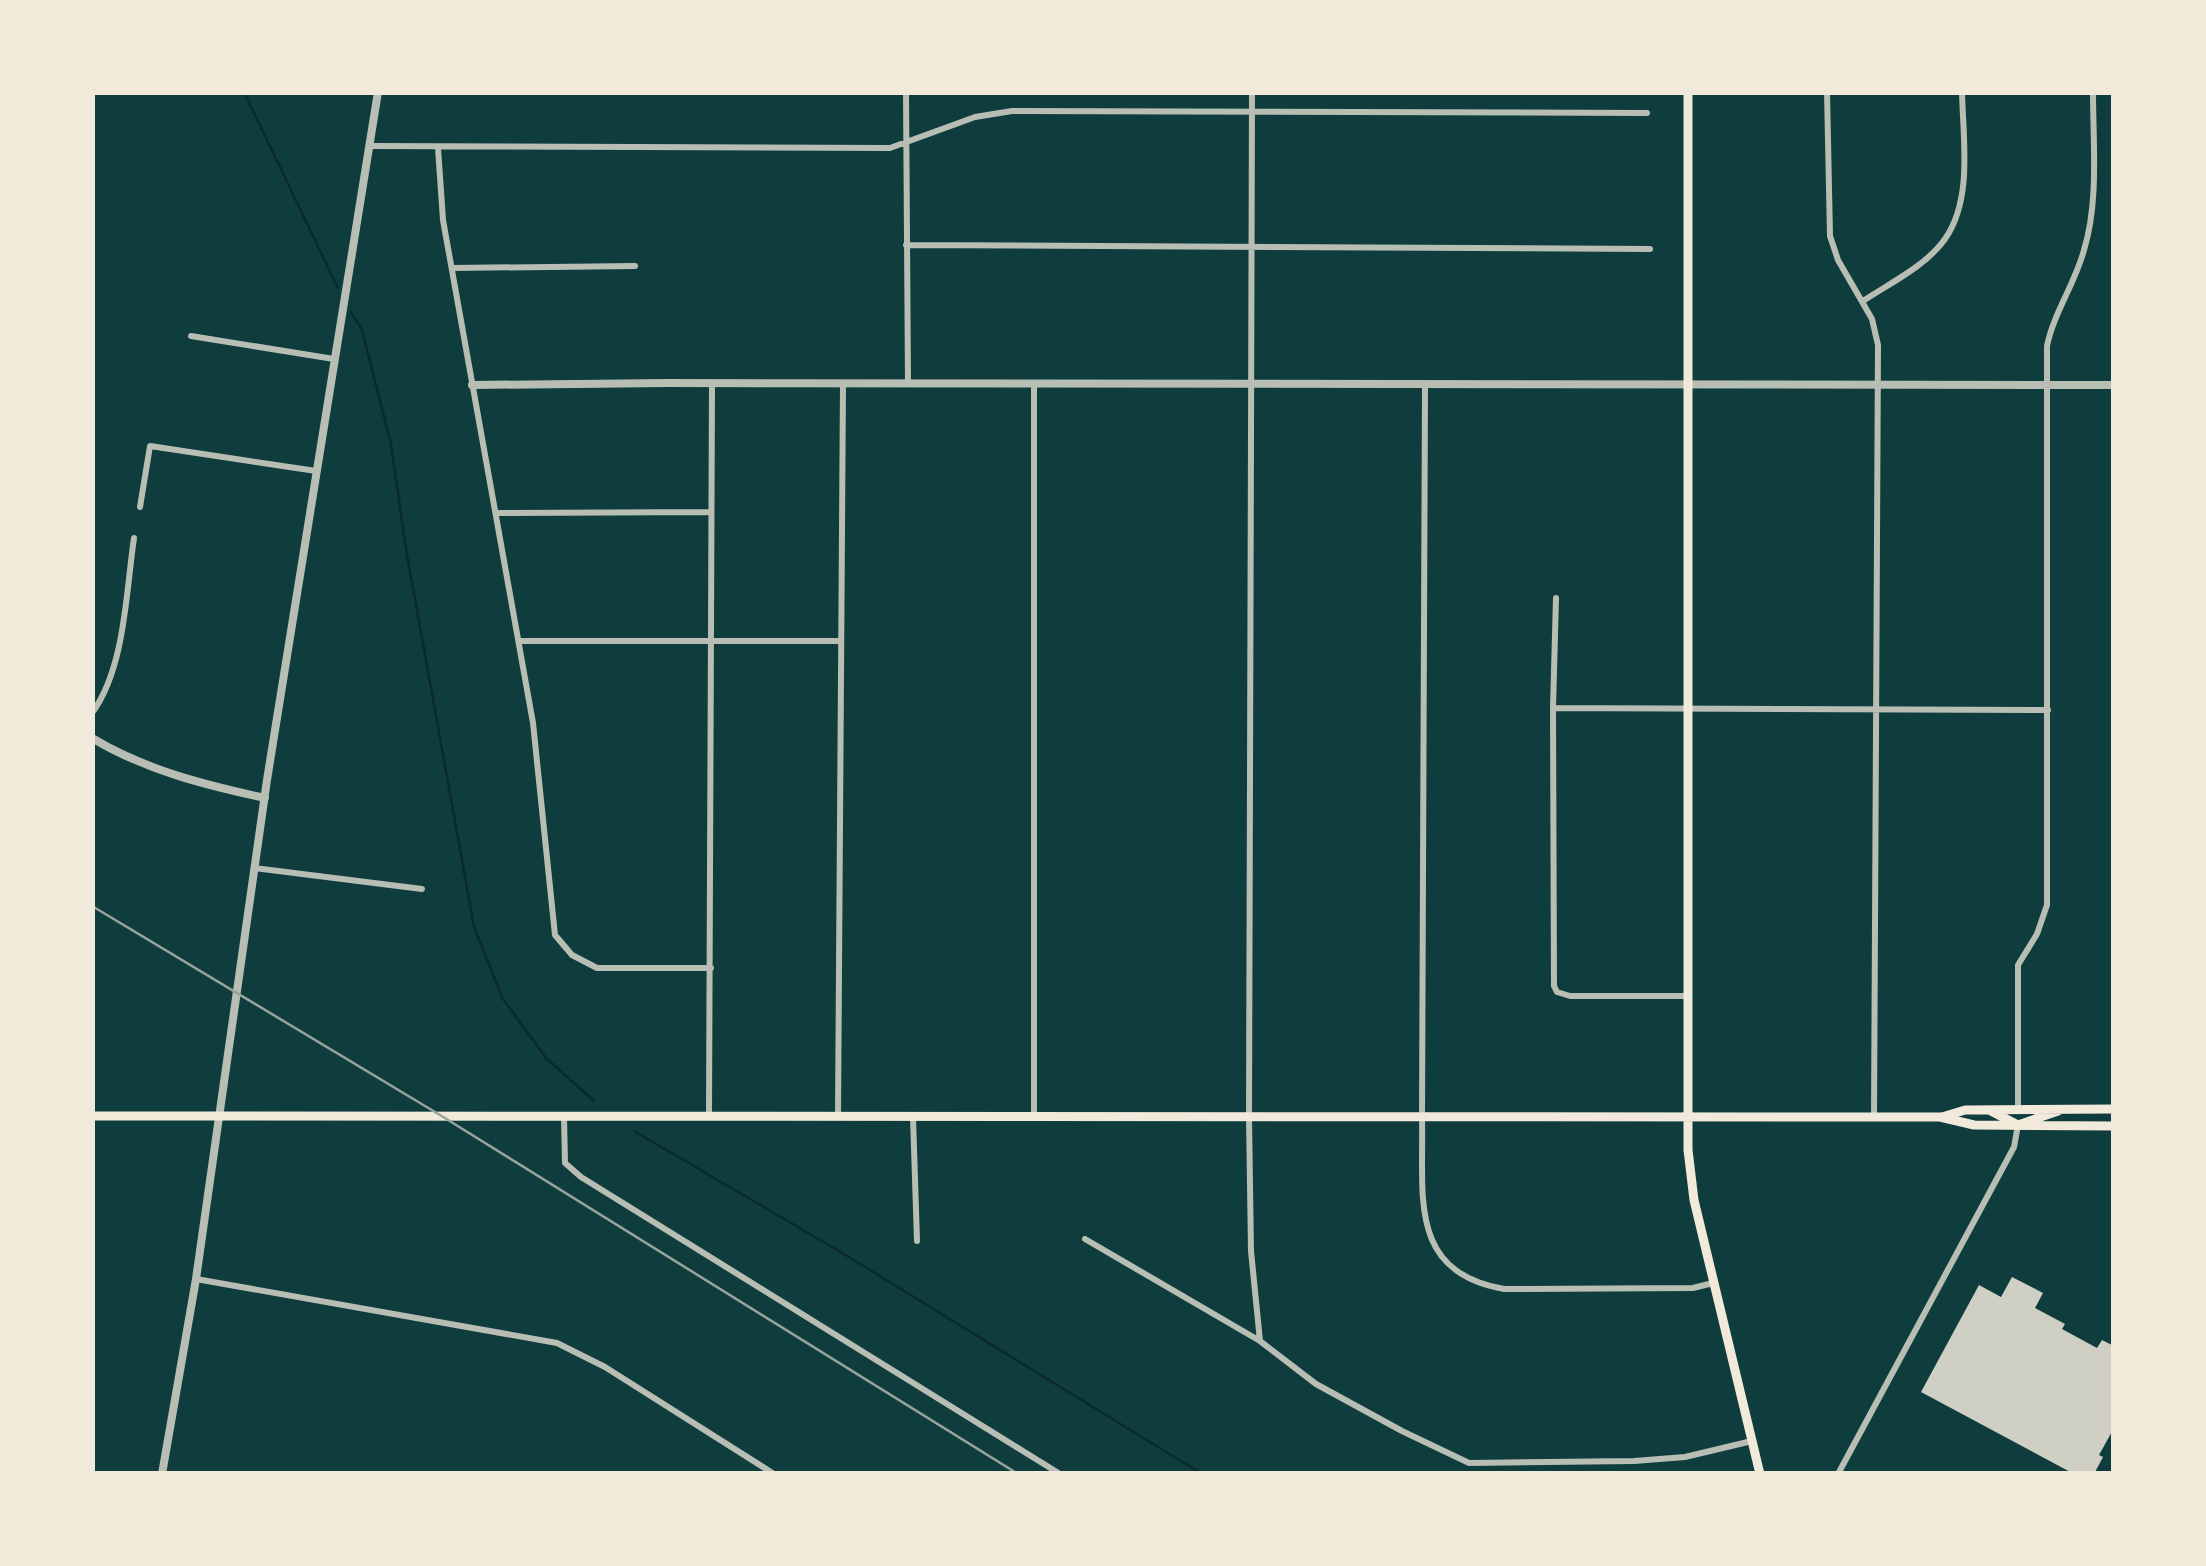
<svg xmlns="http://www.w3.org/2000/svg" width="2206" height="1566" font-family="'Zilla Slab',serif">
<style>
.lines{fill:none;stroke-linecap:round;stroke-linejoin:round}
.stream{stroke:#0a2a2b;stroke-width:2.5}
.building{fill:#cfcfc3}
.minor{stroke:#b8beb3;stroke-width:6}
.tertiary{stroke:#b8beb3;stroke-width:8}
.secondary{stroke:#f1e9da;stroke-width:9}
.rail{stroke:#97a49c;stroke-width:2.5}
</style>
<rect width="100%" height="100%" fill="#0f3d3e"/>
<g class="lines">
<!-- stream -->
<path class="stream" d="M244 92 338 288
M351 312 362 330 391 444 406 549 474 927 503 999 546 1058 594 1101
M634 1131 844 1254 1202 1474"/>
</g>
<!-- building -->
<path class="building" d="M2012 1277 2043 1293 2035 1308 2065 1324 2062 1329 2097 1348 2102 1340 2114 1346V1428L2099 1455 2103 1457 2094 1474H2074L1921 1392 1979 1285 2001 1297Z"/>
<g class="lines">
<!-- minor -->
<path class="minor" d="M906 92 908 383
M1252 92 1249 1118 1251 1251 1260 1341
M1827 92 1830 236 1838 260 1872 319 1878 345 1874 1118
M370 146 890 148 975 117 1012 111 1647 113
M438 148 443 220 533 723 555 935 572 955 597 968H711
M906 245 1650 249
M452 268 635 266
M1863 301C1890 283 1926 266 1945 239 1973 199 1963 139 1962 92
M191 336 334 359
M1034 384V1117
M1425 385 1422 1118C1424 1195 1407 1272 1504 1289L1693 1288 1713 1283
M140 507 150 446 316 471
M496 513 711 512
M1556 598 1553 708 1554 986 1557 992 1570 996H1687
M519 641H840
M1553 708 2048 710
M92 713C125 668 126 592 134 538
M254 868 422 889
M2018 1109V965L2037 934 2047 905V346C2054 312 2075 284 2084 250 2099 201 2093 144 2093 92
M709 1116 712 384
M838 1116 843 383
M564 1117 565 1163 581 1177 1060 1474
M913 1117 917 1241
M1085 1239 1260 1341 1316 1384 1402 1431 1469 1463 1634 1461 1685 1457 1752 1441
M196 1279 557 1343 605 1367 774 1474
M1838 1474 2014 1147 2018 1125"/>
<!-- tertiary -->
<path class="tertiary" d="M472 385 667 383 2114 385
M92 738C145 770 205 785 265 798
M162 1474 196 1279 267 780 378 92"/>
<!-- secondary -->
<path class="secondary" d="M1688 92V1150L1694 1200 1760 1474
M1989 1110 2018 1125 2058 1111
M92 1116 1940 1117 1974 1125 2114 1126
M1942 1117 1965 1110 2114 1109"/>
<!-- rail -->
<path class="rail" d="M92 906 440 1115 1018 1474"/>
</g>
<!-- border -->
<rect width="2206" height="1566" fill="none" stroke="#f1e9da" stroke-width="190"/>
</svg>
